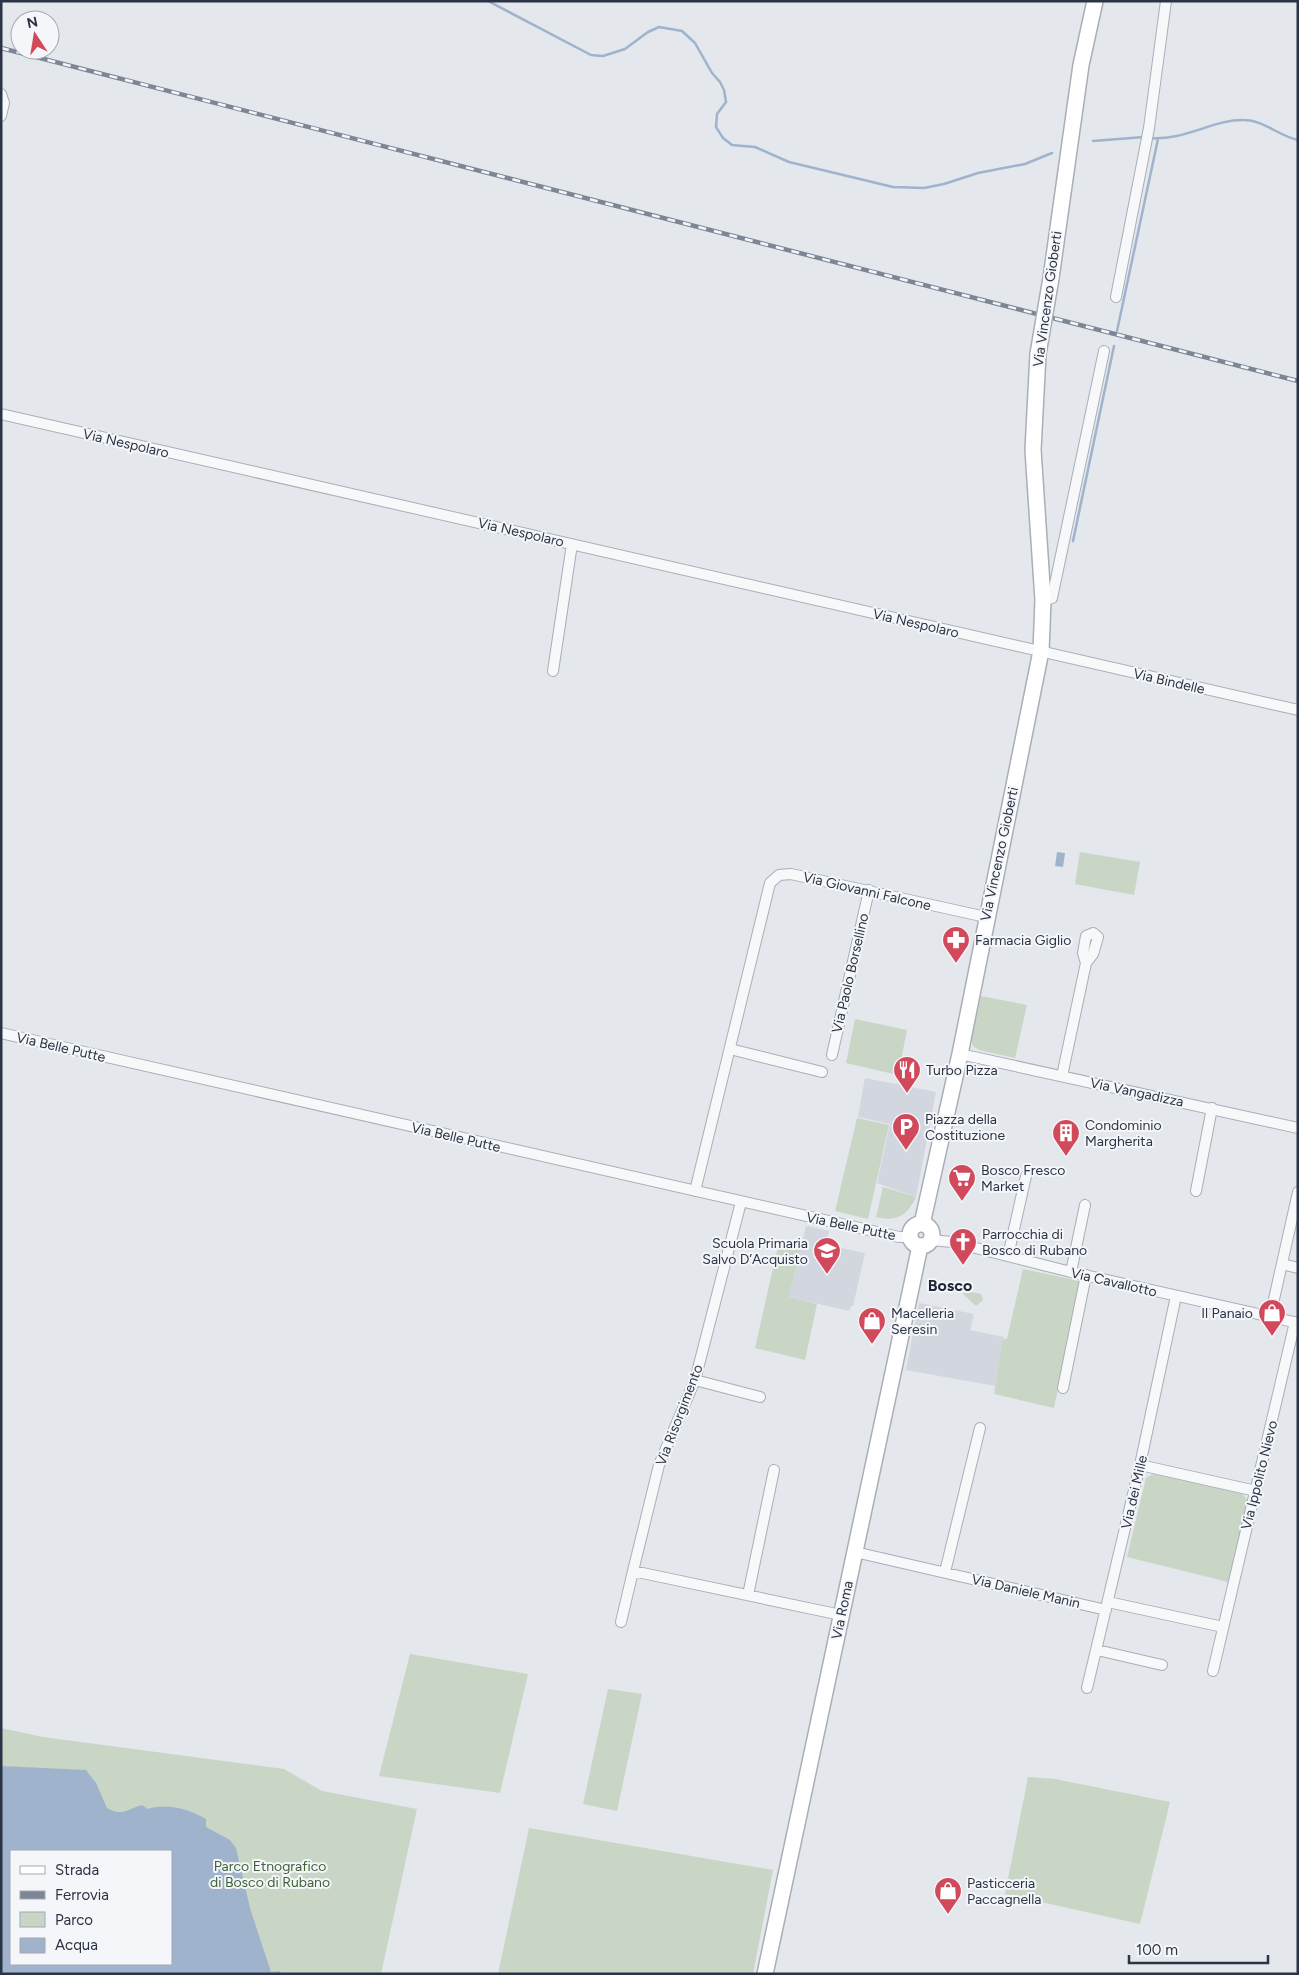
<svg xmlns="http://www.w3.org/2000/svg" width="1299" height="1975" font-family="Figtree,sans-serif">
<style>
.built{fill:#d2d6de}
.green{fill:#c9d6c5;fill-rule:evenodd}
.water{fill:#9fb4cc;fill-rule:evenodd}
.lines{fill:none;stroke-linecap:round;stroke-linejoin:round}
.stream{stroke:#9fb4cc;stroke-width:2.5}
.street-casing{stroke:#a9aeb7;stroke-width:12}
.secondary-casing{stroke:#a9aeb7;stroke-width:18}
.street{stroke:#f7f8fa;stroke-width:10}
.secondary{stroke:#fff;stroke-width:15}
.rail-casing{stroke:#7d8696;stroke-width:4.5}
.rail{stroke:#f4f6f9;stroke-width:2.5;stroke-dasharray:8;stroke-linecap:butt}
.secondary-bridge-casing{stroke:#a9aeb7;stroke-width:18;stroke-linecap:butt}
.secondary-bridge{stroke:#fff;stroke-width:15}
.labels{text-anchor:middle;stroke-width:4;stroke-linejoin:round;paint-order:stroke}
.street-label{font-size:14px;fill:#2b3445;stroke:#f4f6f9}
.poi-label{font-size:14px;fill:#2b3445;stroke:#f4f6f9;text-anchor:start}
.park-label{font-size:14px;fill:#3f6138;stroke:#f4f6f9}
.quarter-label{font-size:16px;font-weight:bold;fill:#1d2536;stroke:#f4f6f9}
</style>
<rect width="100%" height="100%" fill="#e4e7ec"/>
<!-- built -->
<path class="built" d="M865 1078 936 1092 916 1197 877 1183 890 1124 858 1117Z
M806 1226 829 1231 826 1245 865 1253 853 1306H851L849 1311 789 1297Z
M919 1303 974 1314 970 1330 1004 1337 995 1386 906 1370Z"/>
<!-- green -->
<path class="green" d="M1080 852 1140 862 1134 895 1075 884Z
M981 996 1027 1005 1015 1058 979 1050 973 1046 971 1040Z
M855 1019 907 1030 898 1075 846 1063Z
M857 1118 889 1125 868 1219 835 1211Z
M883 1187 916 1197C907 1216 897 1222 876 1217Z
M779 1242 801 1247 789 1297 817 1304 805 1360 755 1348Z
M1023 1269 1080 1281 1054 1408 994 1394 1003 1339H1007Z
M966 1291 981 1294 983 1300 976 1306 963 1294Z
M1153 1474 1242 1493 1248 1501 1228 1582 1127 1557 1146 1478Z
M410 1654 528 1674 500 1793 379 1776Z
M608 1689 642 1694 617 1811 583 1804Z
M1 1728 43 1737 284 1769 322 1791 417 1809 381 1974H1ZM11 1851H171V1964H11Z
M1028 1777 1055 1779 1170 1802 1140 1924 1005 1894Z
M529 1828 773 1870 753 1974H498Z"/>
<!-- water -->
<path class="water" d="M1057 852 1065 853 1063 867 1055 866Z
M1 1766 86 1770 96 1783 107 1808C123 1817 127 1809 142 1805L148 1809C168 1803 188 1809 206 1819V1827L230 1840 236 1848 250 1908 271 1972 279 1971 282 1974H1ZM11 1851H171V1964H11Z"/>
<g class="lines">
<!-- stream -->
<path class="stream" d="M488 1 591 55 603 56 625 49 648 32 659 27 682 31 695 43 712 73 720 82 724 90 726 102 717 114 716 127 723 138 732 145 755 147 789 162 893 187 924 188 944 184 978 173 1025 164 1052 153
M1149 138C1185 141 1214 119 1244 120 1263 120 1279 136 1298 140
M1093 141 1144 137
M1117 331 1158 139
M1073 541 1114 346"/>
<defs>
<path id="street" d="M1 94 4 103 1 116
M1116 297 1149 128 1166 1
M1 414 1298 710
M1043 600 1052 598 1104 351
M553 671 572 544
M1 1033 899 1237H910
M730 1049 822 1072
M960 1054 1298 1128
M832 1055 869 890
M1062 1076 1086 963 1093 954 1098 937 1093 933 1086 936 1083 953 1086 963
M695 1191 770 883 779 875 791 874 986 917
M1196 1191 1212 1108
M741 1202 695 1380 659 1465 633 1571 841 1615
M931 1240 952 1242 1071 1272 1298 1323
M1008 1256 1026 1176
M1282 1264 1298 1268
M1071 1272 1085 1205
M1270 1317 1298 1192
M695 1380 760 1397
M1063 1388 1086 1275
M1140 1465 1256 1491
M855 1552 1106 1610
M945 1572 980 1428
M748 1595 774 1470
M1108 1602 1223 1627
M621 1622 633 1571
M1097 1650 1162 1665
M1213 1671 1295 1322
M1087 1688 1140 1465 1176 1296"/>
<path id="secondary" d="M1051 278 1081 65 1095 1
M910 1235a11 11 0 1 1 22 0a11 11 0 1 1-22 0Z
M922 1224 960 1054 1041 651 1043 600 1033 450 1038 354
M765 1974 920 1246"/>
</defs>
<!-- street casing -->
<use href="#street" class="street-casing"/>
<!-- secondary casing -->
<use href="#secondary" class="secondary-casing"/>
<!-- street -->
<use href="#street" class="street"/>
<!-- secondary -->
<use href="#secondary" class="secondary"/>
<defs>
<path id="rail" d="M1 48 1298 381"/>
</defs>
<!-- rail casing -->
<use href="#rail" class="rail-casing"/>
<!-- rail -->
<use href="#rail" class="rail"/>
<defs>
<path id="secondary-bridge" d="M1038 354 1051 278"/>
</defs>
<!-- secondary-bridge casing -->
<use href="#secondary-bridge" class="secondary-bridge-casing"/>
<!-- secondary-bridge -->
<use href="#secondary-bridge" class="secondary-bridge"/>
</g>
<!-- icons -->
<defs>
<symbol id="pharmacy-pin" viewBox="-11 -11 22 30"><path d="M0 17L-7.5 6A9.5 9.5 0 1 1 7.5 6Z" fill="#d1495b" stroke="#f4f6f9"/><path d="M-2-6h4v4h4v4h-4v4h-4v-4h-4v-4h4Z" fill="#fff"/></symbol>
<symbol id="restaurant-pin" viewBox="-11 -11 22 30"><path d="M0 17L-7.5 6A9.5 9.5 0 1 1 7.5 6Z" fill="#d1495b" stroke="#f4f6f9"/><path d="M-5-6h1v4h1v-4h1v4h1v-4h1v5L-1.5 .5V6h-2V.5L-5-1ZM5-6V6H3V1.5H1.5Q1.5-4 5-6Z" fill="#fff"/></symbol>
<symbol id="parking-pin" viewBox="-11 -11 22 30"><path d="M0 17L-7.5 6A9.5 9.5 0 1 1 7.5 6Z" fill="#d1495b" stroke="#f4f6f9"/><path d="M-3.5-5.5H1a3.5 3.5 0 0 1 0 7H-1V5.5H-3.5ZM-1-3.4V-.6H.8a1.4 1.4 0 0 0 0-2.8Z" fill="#fff"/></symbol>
<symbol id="building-pin" viewBox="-11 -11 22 30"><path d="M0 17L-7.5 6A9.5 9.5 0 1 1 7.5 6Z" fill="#d1495b" stroke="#f4f6f9"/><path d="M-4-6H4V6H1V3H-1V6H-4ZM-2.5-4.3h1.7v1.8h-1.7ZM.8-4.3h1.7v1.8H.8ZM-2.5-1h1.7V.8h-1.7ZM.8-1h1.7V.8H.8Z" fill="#fff"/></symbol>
<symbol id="supermarket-pin" viewBox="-11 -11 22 30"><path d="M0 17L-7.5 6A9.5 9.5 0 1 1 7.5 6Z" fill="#d1495b" stroke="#f4f6f9"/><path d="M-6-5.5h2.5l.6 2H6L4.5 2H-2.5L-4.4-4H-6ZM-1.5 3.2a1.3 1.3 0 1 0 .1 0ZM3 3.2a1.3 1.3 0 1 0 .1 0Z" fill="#fff"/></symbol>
<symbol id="church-pin" viewBox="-11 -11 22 30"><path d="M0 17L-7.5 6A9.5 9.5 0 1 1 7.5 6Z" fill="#d1495b" stroke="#f4f6f9"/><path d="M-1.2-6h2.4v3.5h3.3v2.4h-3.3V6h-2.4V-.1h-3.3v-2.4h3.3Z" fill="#fff"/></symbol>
<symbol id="school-pin" viewBox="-11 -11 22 30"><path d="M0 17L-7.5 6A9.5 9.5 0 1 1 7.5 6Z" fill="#d1495b" stroke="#f4f6f9"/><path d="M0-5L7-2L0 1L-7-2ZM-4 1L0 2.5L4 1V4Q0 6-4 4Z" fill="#fff"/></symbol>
<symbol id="shop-pin" viewBox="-11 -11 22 30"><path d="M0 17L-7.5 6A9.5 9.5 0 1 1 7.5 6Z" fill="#d1495b" stroke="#f4f6f9"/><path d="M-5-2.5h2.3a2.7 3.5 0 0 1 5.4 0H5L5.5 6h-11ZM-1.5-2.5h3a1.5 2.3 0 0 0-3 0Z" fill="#fff"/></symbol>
</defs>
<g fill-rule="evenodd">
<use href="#pharmacy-pin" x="940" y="924" width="32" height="43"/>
<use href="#restaurant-pin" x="891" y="1054" width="32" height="43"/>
<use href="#parking-pin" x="890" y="1111" width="32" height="43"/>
<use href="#building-pin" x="1050" y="1117" width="32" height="43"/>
<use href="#supermarket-pin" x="946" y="1162" width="32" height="43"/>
<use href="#church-pin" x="947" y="1226" width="32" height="43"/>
<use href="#school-pin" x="811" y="1235" width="32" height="43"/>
<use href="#shop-pin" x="1256" y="1297" width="32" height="43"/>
<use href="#shop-pin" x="856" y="1305" width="32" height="43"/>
<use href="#shop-pin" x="932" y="1875" width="32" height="43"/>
</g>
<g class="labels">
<!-- street labels -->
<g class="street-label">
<text transform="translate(1047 299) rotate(-82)" y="5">Via Vincenzo Gioberti</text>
<text transform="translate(126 443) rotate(13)" y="5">Via Nespolaro</text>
<text transform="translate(521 532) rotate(13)" y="5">Via Nespolaro</text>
<text transform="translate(916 623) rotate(13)" y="5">Via Nespolaro</text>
<text transform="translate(1169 681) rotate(13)" y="5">Via Bindelle</text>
<text transform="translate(999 854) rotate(-78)" y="5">Via Vincenzo Gioberti</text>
<text transform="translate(867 891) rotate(13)" y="5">Via Giovanni Falcone</text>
<text transform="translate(850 973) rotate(-77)" y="5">Via Paolo Borsellino</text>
<text transform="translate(61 1047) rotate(13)" y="5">Via Belle Putte</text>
<text transform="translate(1137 1092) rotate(12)" y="5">Via Vangadizza</text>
<text transform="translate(456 1137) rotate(13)" y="5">Via Belle Putte</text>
<text transform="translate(851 1226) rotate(12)" y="5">Via Belle Putte</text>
<text transform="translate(1114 1282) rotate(13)" y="5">Via Cavallotto</text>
<text transform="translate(679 1415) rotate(-69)" y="5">Via Risorgimento</text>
<text transform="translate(1259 1475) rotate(-76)" y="5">Via Ippolito Nievo</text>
<text transform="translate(1134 1492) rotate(-77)" y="5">Via dei Mille</text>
<text transform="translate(1026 1591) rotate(13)" y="5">Via Daniele Manin</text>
<text transform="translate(842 1610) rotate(-78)" y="5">Via Roma</text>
</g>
<!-- poi labels -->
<g class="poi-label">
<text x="975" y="945">Farmacia Giglio</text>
<text x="926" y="1075">Turbo Pizza</text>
<text x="925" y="1124">Piazza della<tspan x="925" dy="16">Costituzione</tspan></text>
<text x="1085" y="1130">Condominio<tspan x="1085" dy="16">Margherita</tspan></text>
<text x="981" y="1175">Bosco Fresco<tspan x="981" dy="16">Market</tspan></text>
<text x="982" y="1239">Parrocchia di<tspan x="982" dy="16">Bosco di Rubano</tspan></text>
<text x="808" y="1248" text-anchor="end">Scuola Primaria<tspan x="808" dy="16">Salvo D’Acquisto</tspan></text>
<text x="891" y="1318">Macelleria<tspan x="891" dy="16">Seresin</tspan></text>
<text x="1253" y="1318" text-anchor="end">Il Panaio</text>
<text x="967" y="1888">Pasticceria<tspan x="967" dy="16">Paccagnella</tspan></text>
</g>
<!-- park labels -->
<g class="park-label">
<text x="270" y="1871">Parco Etnografico<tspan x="270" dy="16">di Bosco di Rubano</tspan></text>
</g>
<!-- quarter labels -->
<g class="quarter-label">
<text x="950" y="1291">Bosco</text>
</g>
</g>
<!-- border -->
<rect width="1299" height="1975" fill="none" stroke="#2b3445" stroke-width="5"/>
<!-- legend -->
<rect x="10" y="1850" width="162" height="115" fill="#f4f6f9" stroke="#a4a8b1"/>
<rect x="20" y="1866" width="25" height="8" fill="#ffffff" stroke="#a4a8b1"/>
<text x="55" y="1875" font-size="15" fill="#2b3445">Strada</text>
<rect x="20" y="1891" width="25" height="8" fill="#7d8696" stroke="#a4a8b1"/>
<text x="55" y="1900" font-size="15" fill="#2b3445">Ferrovia</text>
<rect x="20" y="1912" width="25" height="15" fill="#c9d6c5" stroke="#a4a8b1"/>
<text x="55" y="1925" font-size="15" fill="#2b3445">Parco</text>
<rect x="20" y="1938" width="25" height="15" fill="#9fb4cc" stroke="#a4a8b1"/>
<text x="55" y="1950" font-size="15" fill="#2b3445">Acqua</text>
<!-- north arrow -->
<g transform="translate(35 35) rotate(348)"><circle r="24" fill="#f4f6f9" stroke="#a4a8b1"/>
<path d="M0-4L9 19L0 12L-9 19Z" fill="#d1495b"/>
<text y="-8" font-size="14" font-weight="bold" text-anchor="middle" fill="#2b3445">N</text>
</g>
<!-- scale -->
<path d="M1129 1955v8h139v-8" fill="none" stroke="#2b3445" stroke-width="2.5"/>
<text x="1136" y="1955" font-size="15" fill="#2b3445" stroke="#f4f6f9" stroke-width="4" paint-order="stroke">100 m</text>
</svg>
